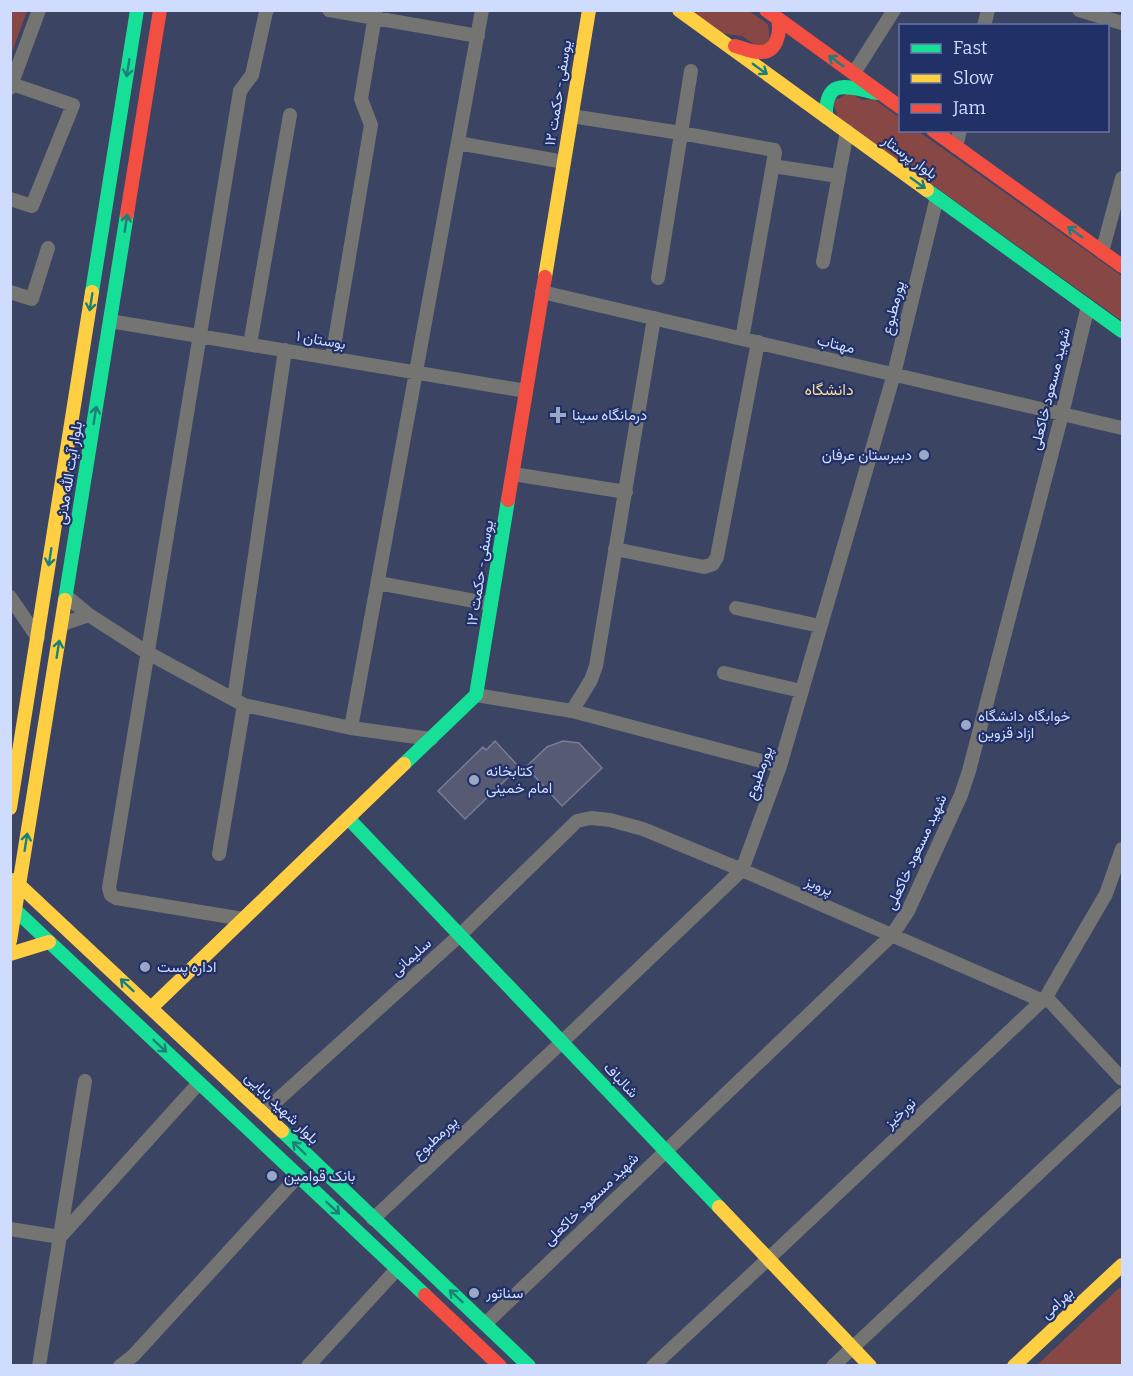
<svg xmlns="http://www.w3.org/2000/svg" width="1133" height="1376" font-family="Bitter,Vazirmatn,serif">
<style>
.green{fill:#874744}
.building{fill:#575a73;stroke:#797c96;stroke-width:1.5}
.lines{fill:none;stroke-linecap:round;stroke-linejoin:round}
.street{stroke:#747473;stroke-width:14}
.fast{stroke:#16e098;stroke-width:14}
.slow{stroke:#ffcf43;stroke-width:14}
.jam{stroke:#f24e42;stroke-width:14}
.oneway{stroke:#1c7f7c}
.poi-dot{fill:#9ba7c7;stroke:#213066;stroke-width:2}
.labels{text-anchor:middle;stroke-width:4.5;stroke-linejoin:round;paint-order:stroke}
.street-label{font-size:15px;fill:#cfdcfd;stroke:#213066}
.poi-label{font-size:15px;fill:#cfdcfd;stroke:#213066;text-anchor:start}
.neighbourhood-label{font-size:16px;fill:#f8da8e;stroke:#213066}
</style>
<rect width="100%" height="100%" fill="#3b4462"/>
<!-- green -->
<path class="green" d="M11 10 27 11 11 55 10 11Z
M689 11H749L768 24 770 42 761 49 742 36 719 33Z
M849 92 862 100 874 99 900 118V130L918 131 1122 276V321L838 117 832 100 840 98Z
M1119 1288 1122 1289V1365H1037Z"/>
<!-- building -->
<path class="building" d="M495 741 519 767 465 819 438 791 483 747 486 750Z
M563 741 579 743 602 768 562 806 526 767 547 747Z"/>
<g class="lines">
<!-- street -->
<path class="street" d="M329 10 478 36
M1079 10 1122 23
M984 26 988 10
M854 73 894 10
M10 88 39 10
M571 116 681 133 774 150 775 153 742 339
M458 143 564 162
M956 147 960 130
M773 166 838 176
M10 199 32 206 73 105 12 84
M1102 252 1122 178
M823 262 847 131
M658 278 691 71
M10 292 32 299 48 248
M542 292 1122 428
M110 321 526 391
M250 344 290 115
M332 358 371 125 361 99 376 10
M513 474 626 492
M615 549 704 567 713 564 717 557 758 342
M378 583 491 604
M66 596 89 615 148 653 244 705 351 728 431 739
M10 597 38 638
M736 608 820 626
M61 626 68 622 89 615
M724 673 801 691
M476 695 572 711 780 766
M234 699 285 350
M572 711 591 680 596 666 654 318
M351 728 482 10
M219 854 244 705
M243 919 116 898 111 895 109 888 240 91 252 75 266 12 267 10
M1046 997 1122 1079
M263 1113 460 935 577 821 591 818 610 820 643 829 742 870 1043 1001
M373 1219 562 1042 742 870 780 766 894 374 937 197
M10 1229 60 1237 199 1083
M485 1324 892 935 908 911 961 795 969 771 1062 414 1088 306
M39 1366 85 1081
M120 1366 133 1356 298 1176
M308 1366 397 1269
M653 1366 768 1259 1046 997 1106 894 1122 849
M833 1366 1122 1095"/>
<!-- fast -->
<path class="fast" d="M826 117C825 76 848 87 877 93
M927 190 1122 331
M92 292 137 10
M65 600 127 214
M404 764 476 695 508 500
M348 818 719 1207
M10 905 425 1295
M282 1131 529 1366"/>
<!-- slow -->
<path class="slow" d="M679 10 927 190
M545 277 589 10
M10 808 92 292
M14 880 282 1131
M10 941 65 600
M10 954 49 942
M151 1008 404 764
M719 1207 870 1366
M1014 1366 1122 1265"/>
<!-- jam -->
<path class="jam" d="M766 10 900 107
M735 46C743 48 751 52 759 52 777 53 781 33 778 19
M933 130 1122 266
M127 214 160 10
M508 500 545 277
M425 1295 500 1366"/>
</g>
<!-- one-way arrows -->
<defs><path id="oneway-shaft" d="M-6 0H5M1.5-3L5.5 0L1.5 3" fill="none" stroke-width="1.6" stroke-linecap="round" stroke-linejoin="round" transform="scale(1.5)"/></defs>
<g class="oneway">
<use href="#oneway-shaft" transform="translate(836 61) rotate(-144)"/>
<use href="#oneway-shaft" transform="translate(128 68) rotate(99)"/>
<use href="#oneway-shaft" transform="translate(760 69) rotate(36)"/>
<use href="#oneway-shaft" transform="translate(918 183) rotate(36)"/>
<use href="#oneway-shaft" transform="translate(126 223) rotate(-81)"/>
<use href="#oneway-shaft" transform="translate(1075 232) rotate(-144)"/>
<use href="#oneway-shaft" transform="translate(91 302) rotate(99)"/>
<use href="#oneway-shaft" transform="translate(95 415) rotate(-81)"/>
<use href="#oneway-shaft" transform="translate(50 557) rotate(99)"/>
<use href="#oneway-shaft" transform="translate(58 649) rotate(-81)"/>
<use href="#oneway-shaft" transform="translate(26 842) rotate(-81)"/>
<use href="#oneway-shaft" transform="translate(127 985) rotate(-137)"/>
<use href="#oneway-shaft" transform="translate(160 1046) rotate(43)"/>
<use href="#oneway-shaft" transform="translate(299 1148) rotate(-136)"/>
<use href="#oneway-shaft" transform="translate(333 1208) rotate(43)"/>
<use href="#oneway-shaft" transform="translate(456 1296) rotate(-137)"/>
</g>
<!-- markers -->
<g class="poi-dot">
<path d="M555 406h6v6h6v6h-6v6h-6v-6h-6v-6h6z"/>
<circle cx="924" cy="455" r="6"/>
<circle cx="966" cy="725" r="6"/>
<circle cx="474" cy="780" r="6"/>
<circle cx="145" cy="967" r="6"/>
<circle cx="272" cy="1176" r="6"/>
<circle cx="474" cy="1293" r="6"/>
</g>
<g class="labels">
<!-- street labels -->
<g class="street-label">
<text transform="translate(558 93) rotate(-81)" y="5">یوسفی- حکمت ۱۲</text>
<text transform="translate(910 157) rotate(36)" y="5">بلوار پرستار</text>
<text transform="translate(893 308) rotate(-76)" y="5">پورمطبوع</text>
<text transform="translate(321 340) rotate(10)" y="5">بوستان ۱</text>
<text transform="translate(836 344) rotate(13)" y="5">مهتاب</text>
<text transform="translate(1050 389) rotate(-76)" y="5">شهید مسعود خاکعلی</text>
<text transform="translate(69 473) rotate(-81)" y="5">بلوار آیت الله مدنی</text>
<text transform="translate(480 573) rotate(-81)" y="5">یوسفی- حکمت ۱۲</text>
<text transform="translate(759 773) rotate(-71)" y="5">پورمطبوع</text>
<text transform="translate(916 852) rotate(-65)" y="5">شهید مسعود خاکعلی</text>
<text transform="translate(819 886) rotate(23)" y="5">پرویز</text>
<text transform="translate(411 957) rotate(-42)" y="5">سلیمانی</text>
<text transform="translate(621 1080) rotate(46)" y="5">شالباف</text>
<text transform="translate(282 1108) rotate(44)" y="5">بلوار شهید بابایی</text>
<text transform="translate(900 1113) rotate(-43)" y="5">نورخیز</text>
<text transform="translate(435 1138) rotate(-43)" y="5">پورمطبوع</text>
<text transform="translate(591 1199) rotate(-44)" y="5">شهید مسعود خاکعلی</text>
<text transform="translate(1057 1303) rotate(-43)" y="5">بهرامی</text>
</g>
<!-- poi labels -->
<g class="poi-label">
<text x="572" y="420">درمانگاه سینا</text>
<text x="912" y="460" text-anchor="end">دبیرستان عرفان</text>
<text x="978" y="721">خوابگاه دانشگاه<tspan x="978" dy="17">ازاد قزوین</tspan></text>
<text x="486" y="776">کتابخانه<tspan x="486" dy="17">امام خمینی</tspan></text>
<text x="157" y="972">اداره پست</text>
<text x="284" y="1181">بانک قوامین</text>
<text x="486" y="1298">سناتور</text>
</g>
<!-- neighbourhood labels -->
<g class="neighbourhood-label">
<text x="829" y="395">دانشگاه</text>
</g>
</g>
<!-- border -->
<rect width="1133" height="1376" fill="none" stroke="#cfdcfd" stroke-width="24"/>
<!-- legend -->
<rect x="899" y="24" width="210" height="108" fill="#213066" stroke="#6775a2" stroke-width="1.5"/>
<rect x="911" y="44" width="30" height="9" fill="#16e098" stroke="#6775a2" stroke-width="1.5"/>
<text x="953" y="54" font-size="18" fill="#cfdcfd">Fast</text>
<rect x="911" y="74" width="30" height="9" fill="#ffcf43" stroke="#6775a2" stroke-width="1.5"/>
<text x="953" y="84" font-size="18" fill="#cfdcfd">Slow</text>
<rect x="911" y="104" width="30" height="9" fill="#f24e42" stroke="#6775a2" stroke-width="1.5"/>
<text x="953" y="114" font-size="18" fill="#cfdcfd">Jam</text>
</svg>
